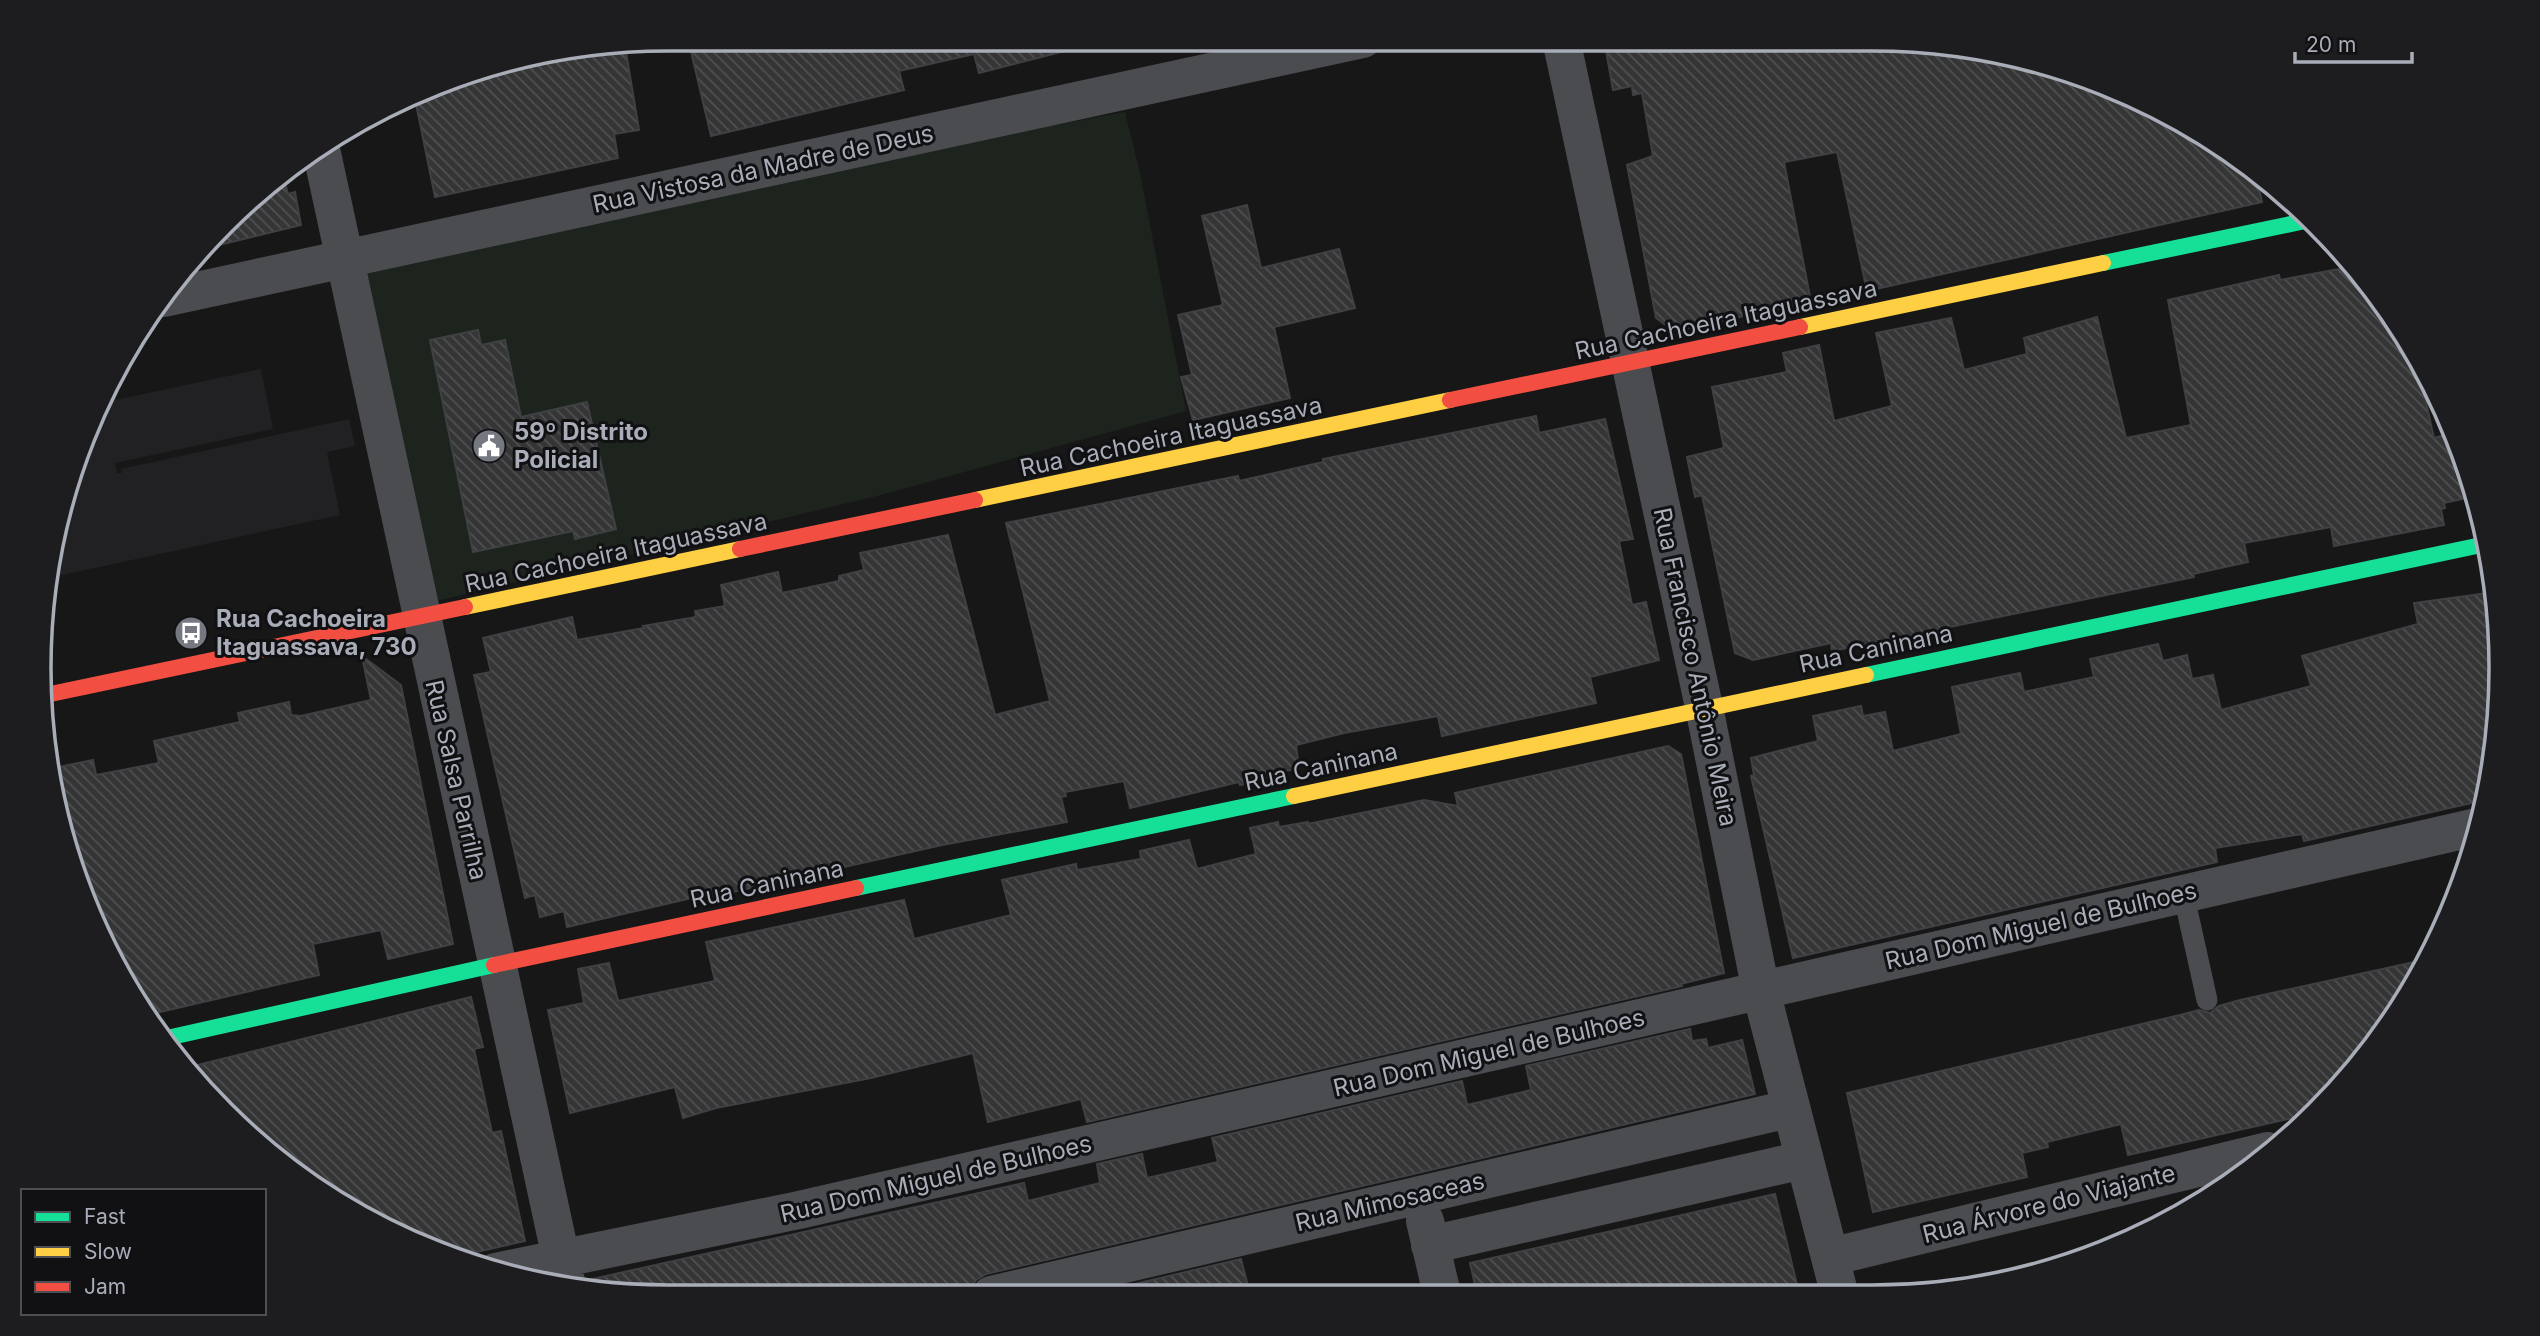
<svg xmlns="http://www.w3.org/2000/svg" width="2540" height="1336" font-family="Inter,sans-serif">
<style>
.built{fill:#212123}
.pitch{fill:#1d241e}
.building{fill:url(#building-back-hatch);stroke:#3f4043;stroke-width:2}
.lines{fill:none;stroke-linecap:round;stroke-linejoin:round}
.lane{stroke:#4b4c50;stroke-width:21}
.street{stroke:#4b4c50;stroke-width:38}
.fast{stroke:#16e098;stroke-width:16}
.slow{stroke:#ffcf43;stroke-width:16}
.jam{stroke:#f24e42;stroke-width:16}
.labels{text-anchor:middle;stroke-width:6;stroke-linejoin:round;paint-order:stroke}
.street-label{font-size:24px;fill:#a8adb8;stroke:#111113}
.poi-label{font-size:24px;font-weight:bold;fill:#a8adb8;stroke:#111113;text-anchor:start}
.rim{fill:none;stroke:#a8adb8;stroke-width:3.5}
</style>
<defs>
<pattern id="building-back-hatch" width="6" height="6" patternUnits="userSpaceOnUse" patternTransform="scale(1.75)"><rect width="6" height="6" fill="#353536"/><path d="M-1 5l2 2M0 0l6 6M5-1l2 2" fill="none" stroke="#4f5051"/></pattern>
</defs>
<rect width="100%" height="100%" fill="#171717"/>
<!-- built -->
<path class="built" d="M261 369 273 429 115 463 117 473H122L121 469 349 419 355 446 327 452 340 515 53 577 60 505 106 402Z"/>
<!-- pitch -->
<path class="pitch" d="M1125 112 1140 173 1186 411 877 496 428 603 363 272 958 143Z"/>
<!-- building -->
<path class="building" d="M688 39H1068L1069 50 979 73 974 54 899 71 904 90 711 136Z
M1604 39 1913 40 2035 60 2151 104 2255 169 2262 202 1867 291 1837 152 1784 162 1811 302 1674 331 1656 318 1627 165 1653 156 1642 93 1633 95 1632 86 1613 90Z
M625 46 639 130 614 134 618 158 435 197 415 99 465 72 540 60V63Z
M282 171 288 194 295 192 301 225 211 247Z
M1247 205 1261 268 1339 249 1355 308 1274 327 1290 398 1193 420 1181 377 1192 375 1178 315 1223 305 1202 216Z
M2355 266 2417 354 2428 378 2421 380 2434 438 2453 433 2468 466 2475 496 2444 503 2445 508 2441 509 2444 525 2334 546 2331 527 2244 543 2248 562 2193 574 2194 577 1832 651 1831 643 1753 660 1735 653 1702 495 1695 497 1687 457 1724 448 1712 387 1787 372 1783 353 1819 345 1834 421 1892 406 1876 333 1951 318 1964 370 2027 354 2024 338 2097 317 2126 438 2191 425 2168 300 2279 275 2280 280Z
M478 330 481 345 505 340 521 417 587 402 616 529 575 539 573 531 473 552 430 340Z
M1536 416 1539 433 1605 419 1633 539 1619 541 1632 605 1646 602 1659 660 1590 677 1596 703 1442 736 1438 716 1344 733 1296 745 1299 768 1268 775 1269 779 1240 785 1239 782 1130 808 1124 781 1065 792 1066 796 1061 797 1067 822 942 845 697 900 696 897 567 927 564 911 540 917 535 895 525 898 474 675 491 672 483 638 572 617 577 640 644 628 643 626 696 617 695 611 725 606 721 585 778 572 782 593 839 581V576L864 570 860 553 948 535 995 715 1050 701 1006 523 1238 476 1239 481 1323 462V459Z
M2496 592 2500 704 2487 706 2494 744 2485 800 2304 841 2302 834 2215 848 2217 862 1793 958 1751 776 1754 775 1751 758 1818 741 1813 716 1861 706 1863 716 1885 712 1893 751 1961 734 1952 687 2020 673 2024 692 2094 677 2090 659 2158 644 2163 661 2187 655 2192 679 2213 675 2221 710 2311 686 2302 656 2418 624 2414 603Z
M362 656 401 685 453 944 388 959 381 930 313 944 319 975 151 1014 87 909 54 768 93 760 96 775 159 763 154 741 240 722 238 713 289 702 291 715 301 716 371 700Z
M1668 746 1681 754 1724 973 1681 984 1682 986 1087 1122 1081 1099 988 1122 973 1053 871 1078 716 1108 683 1118 675 1087 570 1113 548 1010 584 1003 578 969 609 963 618 1001 715 981 706 942 904 900 914 939 1011 915 1002 880 1076 864 1077 870 1141 859 1140 851 1189 840 1197 869 1256 854 1250 828 1278 822 1279 827 1308 822V824L1424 800 1458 806 1455 793Z
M2428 959 2345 1083 2310 1114 2128 1155 2121 1124 2047 1142 2048 1147 2022 1153 2027 1177 1873 1212 1847 1093 2180 1015 2199 1010 2210 1013 2219 1006 2240 1000Z
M471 997 483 1047 474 1049 492 1133 501 1131 525 1241 454 1257 389 1232 285 1168 195 1083 186 1068Z
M1690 1029 1692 1041 1706 1039 1708 1048 1742 1040 1755 1094 986 1274 976 1280 970 1288 941 1295 627 1296 588 1290V1280L1024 1183 1028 1201 1100 1183 1097 1164 1142 1154 1147 1178 1218 1162 1212 1138 1462 1081 1467 1105 1531 1090 1526 1066Z
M1775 1194 1799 1293 1477 1294 1470 1263Z
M1241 1259 1250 1294 1088 1295Z"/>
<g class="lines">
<!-- lane -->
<path class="lane" d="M2183 892 2207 1000"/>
<!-- street -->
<path class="street" d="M1561 39 1704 707 1761 991 1839 1292
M321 149 567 1286
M164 298 1363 39
M1425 1221 1442 1294
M1430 1245 1803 1160
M1830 1257 2268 1151
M495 1272 799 1210 2481 826
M991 1295 1789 1109"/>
<!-- fast -->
<path class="fast" d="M2103 263 2310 220
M1866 675 2486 544
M856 888 1294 796
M167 1038 494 965"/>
<!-- slow -->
<path class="slow" d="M1800 327 2103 263
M975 500 1450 400
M465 607 740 549
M1294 796 1866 675"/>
<!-- jam -->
<path class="jam" d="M1450 400 1800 327
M740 549 975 500
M41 696 465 607
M494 965 856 888"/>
</g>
<!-- icons -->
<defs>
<symbol id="civic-disc" viewBox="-11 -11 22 22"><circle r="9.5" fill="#757880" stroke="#111113"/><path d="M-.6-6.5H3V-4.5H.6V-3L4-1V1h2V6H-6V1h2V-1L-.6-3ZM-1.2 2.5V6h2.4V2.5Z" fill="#fff"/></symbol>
<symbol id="bus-disc" viewBox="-11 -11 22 22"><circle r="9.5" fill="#757880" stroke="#111113"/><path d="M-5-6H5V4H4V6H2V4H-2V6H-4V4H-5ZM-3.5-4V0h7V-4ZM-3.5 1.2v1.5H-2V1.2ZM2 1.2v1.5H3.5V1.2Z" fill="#fff"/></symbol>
</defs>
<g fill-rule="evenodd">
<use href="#civic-disc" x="470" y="427" width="38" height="38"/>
<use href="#bus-disc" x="172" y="614" width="38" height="38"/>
</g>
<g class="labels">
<!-- street labels -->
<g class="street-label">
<text transform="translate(763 169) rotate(-12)" y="8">Rua Vistosa da Madre de Deus</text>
<text transform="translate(1726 320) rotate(-12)" y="8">Rua Cachoeira Itaguassava</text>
<text transform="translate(1171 437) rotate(-12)" y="8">Rua Cachoeira Itaguassava</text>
<text transform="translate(616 553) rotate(-12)" y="8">Rua Cachoeira Itaguassava</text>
<text transform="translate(1876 649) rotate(-12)" y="8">Rua Caninana</text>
<text transform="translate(1695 667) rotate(78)" y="8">Rua Francisco Antônio Meira</text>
<text transform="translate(1321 767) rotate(-12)" y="8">Rua Caninana</text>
<text transform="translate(456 780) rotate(77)" y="8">Rua Salsa Parrilha</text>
<text transform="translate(767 884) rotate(-12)" y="8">Rua Caninana</text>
<text transform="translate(2041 926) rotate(-13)" y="8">Rua Dom Miguel de Bulhoes</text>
<text transform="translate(1489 1053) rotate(-13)" y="8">Rua Dom Miguel de Bulhoes</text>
<text transform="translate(936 1179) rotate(-13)" y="8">Rua Dom Miguel de Bulhoes</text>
<text transform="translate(1390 1202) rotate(-13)" y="8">Rua Mimosaceas</text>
<text transform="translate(2049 1204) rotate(-14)" y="8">Rua Árvore do Viajante</text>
</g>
<!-- poi labels -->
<g class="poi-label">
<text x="514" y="440">59º Distrito<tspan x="514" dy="28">Policial</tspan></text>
<text x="216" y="627">Rua Cachoeira<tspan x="216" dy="28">Itaguassava, 730</tspan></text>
</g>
</g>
<!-- crop -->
<path d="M0 0H2540V1336H0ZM668 51H1872A617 617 0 0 1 2489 668V668A617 617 0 0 1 1872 1285H668A617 617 0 0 1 51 668V668A617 617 0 0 1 668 51Z" fill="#1d1d20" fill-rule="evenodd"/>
<path class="rim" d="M668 51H1872A617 617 0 0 1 2489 668V668A617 617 0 0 1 1872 1285H668A617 617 0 0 1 51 668V668A617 617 0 0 1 668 51Z"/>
<!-- legend -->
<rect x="21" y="1189" width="245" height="126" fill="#111113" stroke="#4d4f55" stroke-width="2"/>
<rect x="35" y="1212" width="35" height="10" fill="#16e098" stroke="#4d4f55" stroke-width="2"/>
<text x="84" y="1224" font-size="21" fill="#a8adb8">Fast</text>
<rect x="35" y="1247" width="35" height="10" fill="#ffcf43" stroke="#4d4f55" stroke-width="2"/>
<text x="84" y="1259" font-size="21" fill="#a8adb8">Slow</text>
<rect x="35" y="1282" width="35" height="10" fill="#f24e42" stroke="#4d4f55" stroke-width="2"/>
<text x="84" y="1294" font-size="21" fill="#a8adb8">Jam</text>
<!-- scale -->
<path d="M2295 52v10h117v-10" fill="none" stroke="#a8adb8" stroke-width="3.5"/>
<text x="2306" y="52" font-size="21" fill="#a8adb8" stroke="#111113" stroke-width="5" paint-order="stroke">20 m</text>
</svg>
